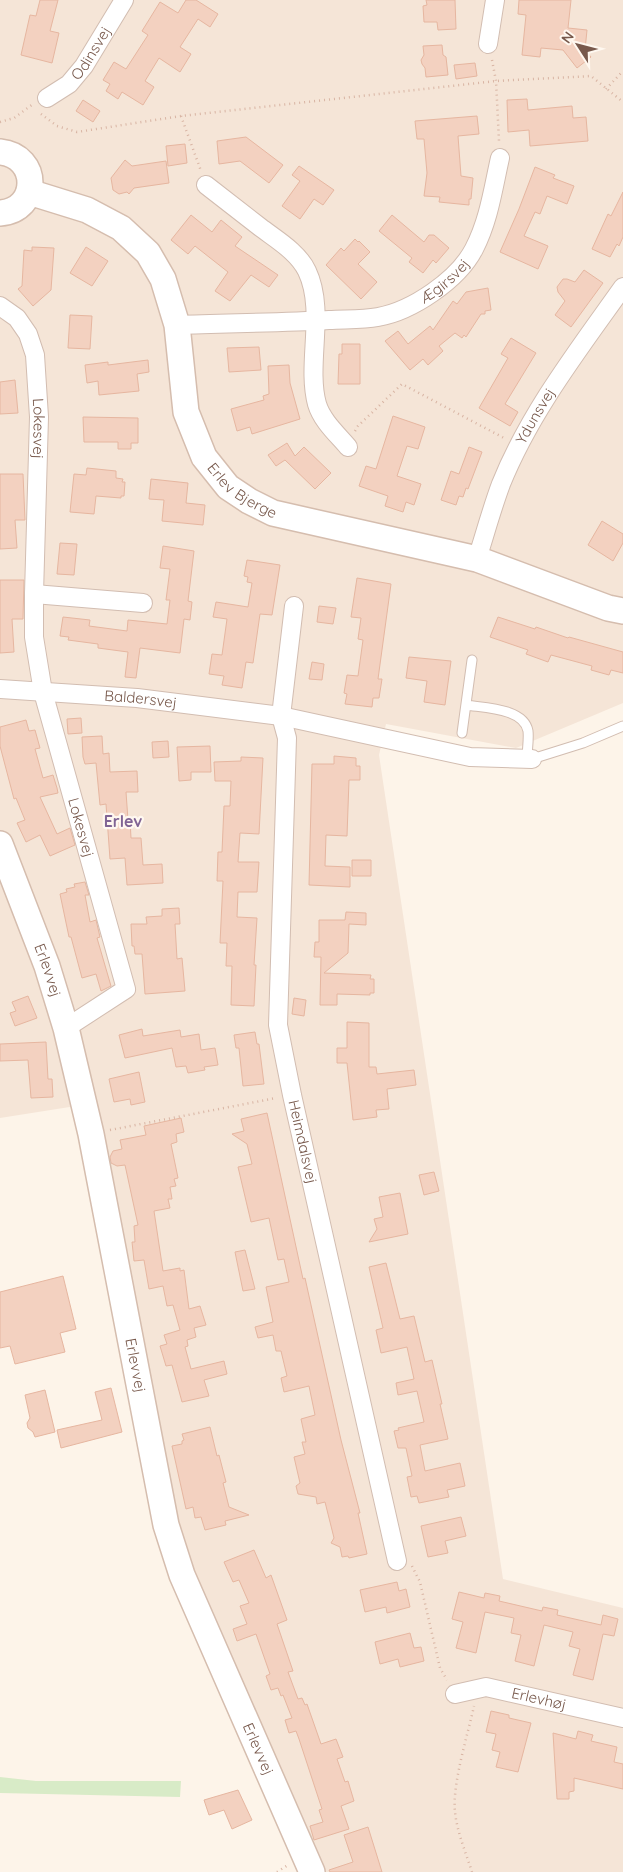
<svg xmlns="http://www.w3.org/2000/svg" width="623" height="1872" font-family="Quicksand,sans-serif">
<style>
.residential{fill:#f5e5d7}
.green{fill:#d8ebc7}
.building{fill:#f3d1c0;stroke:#e6b6a0}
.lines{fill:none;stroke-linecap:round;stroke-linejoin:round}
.lane-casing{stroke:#d2bdb1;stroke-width:11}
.street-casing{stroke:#d2bdb1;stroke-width:20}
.secondary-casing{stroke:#d5bdae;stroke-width:28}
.path{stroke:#d8b4a3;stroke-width:2.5;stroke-dasharray:1 4;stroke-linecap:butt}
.lane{stroke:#fff;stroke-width:9}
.street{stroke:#fff;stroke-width:18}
.secondary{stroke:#fff;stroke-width:25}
.labels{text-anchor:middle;stroke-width:4.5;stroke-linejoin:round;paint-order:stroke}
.street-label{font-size:15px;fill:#78594c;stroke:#fff8f0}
.neighbourhood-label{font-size:16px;font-weight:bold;fill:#806494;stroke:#fff8f0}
</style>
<rect width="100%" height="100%" fill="#fdf4e9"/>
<!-- residential -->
<path class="residential" d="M0 0H623V703L516 748 386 724 379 755 503 1579 623 1608V1872H325L213 1618 179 1534 95 1103 0 1118Z"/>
<!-- green -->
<path class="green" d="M0 1777 36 1781H181L180 1797 0 1793Z"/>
<!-- building -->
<path class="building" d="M40 0H58L50 31 59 33 52 63 21 55 30 15 36 16Z
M186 0H196L218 14 210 27 198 19 180 47 191 54 180 72 159 58 145 81 154 87 143 105 122 92 118 99 106 91 110 84 103 80 114 62 126 69 148 35 142 31 160 2 178 13Z
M426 0H455L456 29 438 30 437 22H424L423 6 427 5Z
M519 0H571L568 28 587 30 585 50 591 57 577 68 563 50 541 48 540 57 522 55 526 15 518 14Z
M442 45 443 55 446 57 448 75 426 77 425 68 422 64 421 60 424 55 423 46Z
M475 63 477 76 456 79 454 65Z
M527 99 528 110 572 106 573 118 586 117 588 141 530 146 529 130 508 132 507 100Z
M83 100 100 111 93 122 76 111Z
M477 116 479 134 458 136 461 176 473 178 471 199H469V205L439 202 440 197 424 196 427 173 424 139H417L415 121Z
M246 137 283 165 269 183 240 161 219 164 217 141Z
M185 144 187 163 168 166 166 146Z
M125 160 132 166 166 161 169 183 134 188 129 194 127 192 119 194 113 190 111 178Z
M299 166 334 190 323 205 314 199 300 219 282 206 300 181 292 175Z
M535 167 555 175 553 178 574 186 567 204 547 196 540 214 535 212 524 236 548 246 538 269 500 252 519 209Z
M623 192V237L619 246 617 244 610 257 592 249 608 214 611 216Z
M191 215 212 232 221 220 242 237 235 246 278 275 269 287 251 275 230 301 215 291 228 272 195 246 188 254 171 240Z
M392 215 424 242 429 235H434L449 248 436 263 433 260 423 273 409 262 412 258 379 231Z
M355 239 358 242 359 241 370 252 358 264 377 282 361 299 326 265 341 248 344 251Z
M32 247 54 248 51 290 33 306 18 289 22 286 24 250 32 251Z
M86 247 108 261 92 286 70 273Z
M584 270 603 283 571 327 555 315 565 301 558 292 557 287 563 279H567L575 282Z
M488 288 491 310 485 311V314H481L466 337 464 335 462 338 455 333 439 346 443 351 428 365 423 359 410 370 385 341 398 331 408 344 430 326 433 330 453 301 457 304 466 292Z
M70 315 92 316 90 349 68 348Z
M511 338 536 353 505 404 518 412 510 426 479 408 508 358 501 354Z
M342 344H360V384H338L339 354H342Z
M259 347 261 370 229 372 227 348Z
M148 360 149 372 137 374 139 391 99 395 98 381 87 383 85 365 108 362V365Z
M289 365 290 383 300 419 252 434 250 427 237 431 231 409 264 400 263 396 269 394 268 366Z
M15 380 18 413 0 414V382Z
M393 416 425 427 418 449 407 446 397 476 421 484 414 505 406 502 403 512 385 506 388 496 359 486 366 466 376 469Z
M83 417 138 418V443H131V449H118V442H84Z
M287 443 295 456 304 447 331 473 315 489 285 460 276 466 268 455Z
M469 447 482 452 468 489 466 488 463 497 459 496 456 505 441 500 451 471 459 474Z
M87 468 116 471V478L123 479 122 482H125L124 496H121V498L96 496 94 514 70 512 74 474 86 475Z
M0 474H23L25 520H15L17 548 0 549Z
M151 479 188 483 186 503 205 505 203 525 162 521 164 500 149 499Z
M602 521 623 534V543L613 561 588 545Z
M60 543 77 544 74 575 57 574Z
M163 546 194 551 188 601 192 602 190 620 184 619 180 653 140 648 136 678 125 677 128 652 98 648V644L68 640 69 637 60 636 63 617 90 620 89 626 127 631 128 620 167 624 170 600H166L170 569 160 568Z
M247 560 280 565 272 615 260 614 253 663 246 662 242 688 222 685 224 676 209 674 212 654 222 655 227 619 213 617 216 602 248 607 252 583 247 582 248 577 244 576Z
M357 578 391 584 378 679H382L379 698H373L372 707 345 704 347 694 344 693 347 675 358 676 363 640 358 639 361 618 351 617Z
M0 580H24L23 619H12L14 652 0 653Z
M319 606 336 608 333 624 317 622Z
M498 617 535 629 536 627 568 638 569 637 623 652V673L611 670 609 675 591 670 592 666 551 655 548 662 526 654 528 650 490 637Z
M409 657 451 661 445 705 424 702 427 681 406 678Z
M312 662 324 664 322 680 309 679Z
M81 718 82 733 68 734 67 719Z
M26 720 29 731 35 730 40 748 35 749 43 778 53 775 57 788 58 793 40 797 57 834 70 828 75 845 50 856 40 835 26 842 17 823 25 820 16 798 14 799 0 746V727Z
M102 736 103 754 109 753 110 772 137 771 138 792H126L128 820H130L131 838H141L143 865 162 864 163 883 127 885 125 858 110 859 106 804 100 805 96 763 85 764 83 757 82 737Z
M168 741 169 757 153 758 152 742Z
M210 746 211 772H191V780L179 781 177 747Z
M334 756 356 758V766H360V780H349L347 836 326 835 325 866 350 867V887L309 885 312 764H334Z
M241 757 263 758 259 834 240 833 238 862H259L257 892H238L237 917 257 918 254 965H256L254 1006 231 1005 232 966H226L227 943H220L223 881H217L218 852H222L224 806H230L231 781H215L214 762 241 761Z
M352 860H371V876H352Z
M85 882 89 895H85L90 922 96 920 100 937 97 938 111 986 101 991 96 974 82 978 71 937H69L60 894 67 892 66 889 75 887 74 884Z
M179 908 180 924H175L177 959 182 958 185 991 145 994 142 954H135L134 946H132L131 924H147L146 917 162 916V909Z
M346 912 366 913V925L349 924 348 953 324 973 371 975 370 979H374V993H370V995L337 994V1005H320L321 957H314L315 942H319V920H345Z
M28 996 37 1018 15 1026 10 1013 16 1011 12 1002Z
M294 998 306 1000 304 1016 292 1014Z
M347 1022 369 1023V1067H376L377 1074 414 1070 416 1085 387 1089 389 1109 376 1110 377 1117 353 1120 347 1063H337V1048H347Z
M142 1029 143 1036 180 1030 181 1037 199 1034 201 1050 215 1048 218 1065 204 1067 205 1070 188 1073 186 1066 176 1067 172 1048 125 1058 119 1035Z
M255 1032 257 1044H259L264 1084 243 1086 239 1048H236L234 1035Z
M46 1042 48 1079H52L53 1097 31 1098 28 1060 0 1061V1044Z
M139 1072 145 1102 131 1105 130 1099 114 1102 109 1079Z
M267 1113 303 1279 305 1278 341 1440 360 1513H358L367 1554 349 1558 348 1556 342 1557 340 1547 331 1543 334 1538 325 1502 317 1504 316 1497 298 1494 296 1486 300 1483 294 1457 305 1454 302 1442H306L301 1419 315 1415 309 1386 284 1392 281 1378 287 1376 281 1351H276L273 1335 258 1338 255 1327 273 1322 266 1287 289 1282 284 1259 278 1260 269 1218 251 1222 238 1167 252 1164 247 1144 232 1134 244 1131 241 1119Z
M181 1118 184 1132 176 1134 177 1142 171 1144 178 1178 174 1179 176 1186 170 1187 172 1199H168L170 1208 154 1211 163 1271 180 1268V1271L184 1270 189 1309 200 1306 206 1325 194 1328 196 1337 187 1340 188 1346 185 1347 191 1369 224 1361 227 1374 204 1380 209 1396 182 1402 172 1365 166 1366 160 1346 167 1344 164 1335 180 1330 173 1305 167 1306 163 1286 149 1289 144 1260 134 1261 132 1242H135L134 1226 138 1225 125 1165 117 1166 111 1163 110 1157 113 1151 122 1149 120 1140 146 1135 144 1126Z
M434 1172 439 1191 424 1195 419 1175Z
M400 1193 408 1234 369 1242 377 1229 374 1219 383 1217 379 1197Z
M245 1250 255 1289 243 1291 235 1252Z
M386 1263 400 1319 414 1316 425 1362 432 1360 442 1404H440L448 1439 420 1445 425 1471 460 1463 465 1486 447 1490 449 1497 419 1503 417 1496 411 1497 407 1477 412 1476 406 1448H398L394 1431 399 1430 398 1428 424 1422 417 1391 398 1395 396 1383 414 1379 407 1347 381 1353 376 1330 383 1328 369 1267Z
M63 1276 76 1329 60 1333 65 1352 15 1364 10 1346 0 1348V1292Z
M111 1388 122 1432 61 1448 57 1430 102 1420 95 1392Z
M45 1390 55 1432 35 1437 33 1432 28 1428 27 1423 30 1418 25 1395Z
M210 1427 217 1456 219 1455 226 1482 223 1483 229 1507 249 1515 225 1521 226 1525 205 1530 201 1517 195 1518 193 1507 186 1509 172 1446 182 1444V1441L184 1440 182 1434Z
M461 1517 466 1536 445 1541 448 1553 428 1557 421 1526Z
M254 1550 266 1578 271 1575 287 1620 277 1624 293 1671 288 1672 298 1699 302 1698 305 1705 307 1704 321 1744 336 1739 343 1757 337 1759 345 1782 348 1781 354 1801 341 1806 349 1829 314 1840 310 1826 323 1822 319 1810 322 1809 299 1739 296 1731 289 1733 285 1720 292 1718 283 1695 281 1696 278 1688 271 1690 266 1676 270 1674 256 1634 237 1641 233 1629 247 1624 240 1606 249 1603 239 1580 233 1582 224 1562Z
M397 1582 399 1591 406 1589 410 1607 387 1613 386 1607 365 1612 360 1590Z
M459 1592 484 1598 485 1593 500 1596 499 1601 542 1611 543 1607 558 1610 557 1615 601 1625 603 1615 618 1619 614 1636 603 1634 593 1680 573 1675 580 1649 569 1646 573 1632 544 1625 534 1666 515 1661 521 1635 511 1633 514 1618 485 1612 476 1653 456 1648 463 1622 452 1619Z
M410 1633 414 1648 421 1647 424 1661 400 1667 398 1659 380 1664 375 1642Z
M491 1711 509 1715V1718L531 1723 518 1772 496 1767 500 1752 492 1750 496 1734 486 1732Z
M578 1731 593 1735 591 1741 617 1747 614 1762 623 1764V1789L574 1778V1791L569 1792V1799H557L553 1733 576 1739Z
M238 1790 252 1820 232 1829 224 1810 209 1815 204 1800Z
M368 1827 382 1872H330L329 1870 353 1862 344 1835Z"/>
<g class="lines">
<defs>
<path id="lane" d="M466 705C484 708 524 708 528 731 529 740 527 750 527 759
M462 733 472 660
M532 759 583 743 623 726"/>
<g id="street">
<path d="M488 44 495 0"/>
<path id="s1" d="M47 98 69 84 84 66 124 0"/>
<path d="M206 185C224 199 242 213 260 227 277 240 298 252 307 271 326 311 306 364 317 404 322 421 338 435 348 447"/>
<path id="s2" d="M0 306 17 318 28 334 35 355 39 417 34 594V637L43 692 126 989 66 1028"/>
<path id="s3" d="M177 325C228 323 278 323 329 320 345 319 362 320 378 317 412 311 458 280 474 249 489 220 493 189 500 158"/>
<path id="s4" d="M477 559C485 534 492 508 501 484 530 412 579 349 623 287"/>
<path d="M34 594 143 603"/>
<path id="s5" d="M294 606 281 716 287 738 278 1025 292 1095 397 1561"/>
<path id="s6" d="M0 689 137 698 281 716 470 757 532 759"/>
<path id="s7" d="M455 1694 486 1687 623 1718"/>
</g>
<g id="secondary">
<path d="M0 152C40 156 40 210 0 213"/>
<path id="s8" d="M29 192 87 210 121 228 148 253 163 279 177 325 186 412 204 457 228 487 249 501 273 513 477 559 608 608 623 611"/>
<path id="s9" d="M0 844 47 966 66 1028 91 1134 166 1525 182 1575 312 1872"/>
</g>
</defs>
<!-- lane casing -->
<use href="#lane" class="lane-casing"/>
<!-- street casing -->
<use href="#street" class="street-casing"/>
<!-- secondary casing -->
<use href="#secondary" class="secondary-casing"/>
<!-- path -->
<path class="path" d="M492 60 496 81 499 141
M606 89 623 71
M41 114 57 126 77 132 181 116 496 81 591 76 623 102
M181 116 201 171
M0 122 14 118 33 104
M355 431 358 426 402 384 504 438
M110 1130 276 1098
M412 1566 420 1582 440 1668 447 1680
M277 1872 288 1865
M472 1872C466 1853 457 1832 455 1812 452 1784 468 1734 474 1706"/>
<!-- lane -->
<use href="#lane" class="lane"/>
<!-- street -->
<use href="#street" class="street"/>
<!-- secondary -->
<use href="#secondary" class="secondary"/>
</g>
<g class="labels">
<!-- street labels -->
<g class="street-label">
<text dy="5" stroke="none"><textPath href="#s1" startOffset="64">Odinsvej</textPath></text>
<text dy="5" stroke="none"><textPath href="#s3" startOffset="278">Ægirsvej</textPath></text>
<text dy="5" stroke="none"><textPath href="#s4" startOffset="155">Ydunsvej</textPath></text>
<text dy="5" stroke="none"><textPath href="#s2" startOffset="136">Lokesvej</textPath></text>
<text dy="5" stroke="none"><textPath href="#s8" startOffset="402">Erlev Bjerge</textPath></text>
<text dy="5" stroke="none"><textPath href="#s6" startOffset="141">Baldersvej</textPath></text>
<text dy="5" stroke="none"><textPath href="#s2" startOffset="541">Lokesvej</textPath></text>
<text dy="5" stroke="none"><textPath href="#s9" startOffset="135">Erlevvej</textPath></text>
<text dy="5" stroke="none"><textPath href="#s5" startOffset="540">Heimdalsvej</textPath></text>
<text dy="5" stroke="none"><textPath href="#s9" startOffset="540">Erlevvej</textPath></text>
<text dy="5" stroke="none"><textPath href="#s7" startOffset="86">Erlevhøj</textPath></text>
<text dy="5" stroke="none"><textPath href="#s9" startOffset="945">Erlevvej</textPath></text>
</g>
<!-- neighbourhood labels -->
<g class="neighbourhood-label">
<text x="123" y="827">Erlev</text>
</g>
</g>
<!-- north arrow -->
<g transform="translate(578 45) rotate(306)" stroke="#fff8f0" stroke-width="4" paint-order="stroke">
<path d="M0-4L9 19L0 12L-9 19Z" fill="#78594c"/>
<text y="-8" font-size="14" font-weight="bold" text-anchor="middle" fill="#78594c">N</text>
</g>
</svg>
